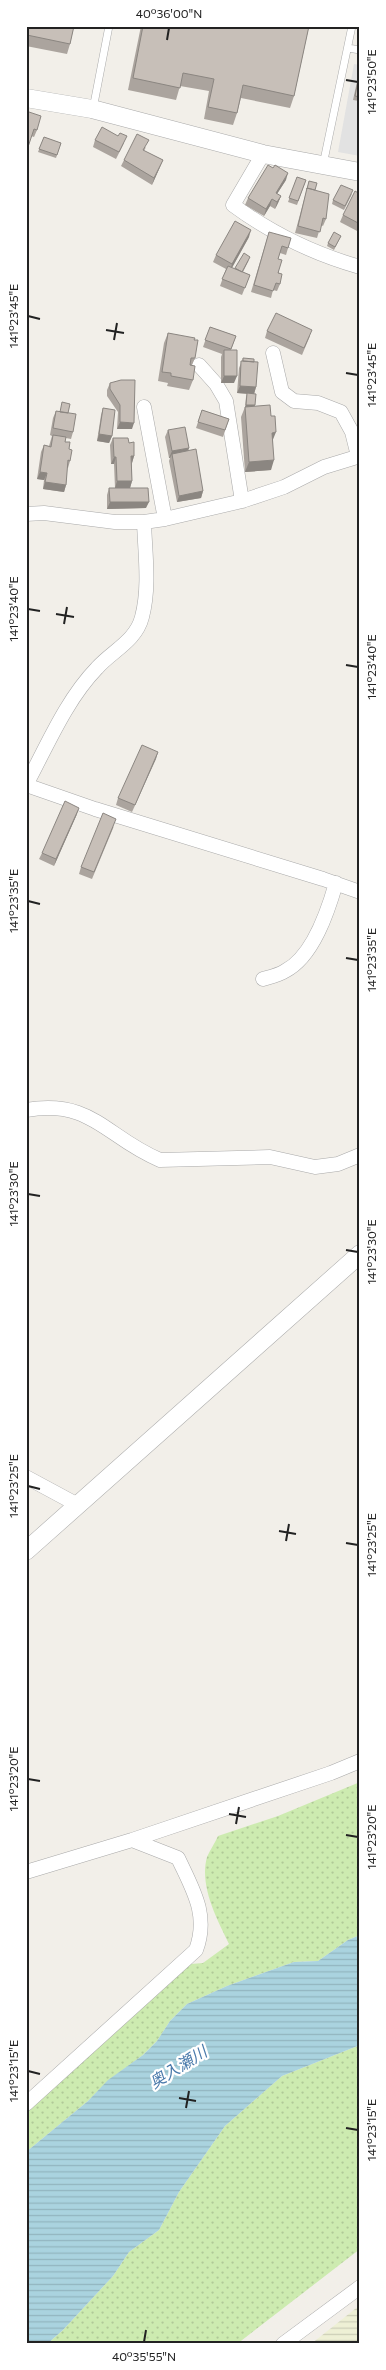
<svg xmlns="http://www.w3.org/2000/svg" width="386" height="2370" font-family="Commissioner,'Noto Sans JP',sans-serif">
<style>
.farmland{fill:url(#farmland-rules)}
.grass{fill:url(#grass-dots)}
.parking{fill:#e2e2e2}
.water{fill:url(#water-rules)}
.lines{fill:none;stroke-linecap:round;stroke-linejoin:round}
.service-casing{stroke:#a9a9a9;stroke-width:8}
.minor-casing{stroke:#a9a9a9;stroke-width:15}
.tertiary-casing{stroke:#a9a9a9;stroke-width:19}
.service{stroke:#fff;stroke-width:7}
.minor{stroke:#fff;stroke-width:14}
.tertiary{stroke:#fff;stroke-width:18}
.wall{fill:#aba49e}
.shaded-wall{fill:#8b8681}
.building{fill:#c7bfb8;stroke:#8b8681}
.ticks{fill:none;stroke:#222;stroke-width:2}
.labels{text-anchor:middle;stroke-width:4.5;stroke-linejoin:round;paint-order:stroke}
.water-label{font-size:16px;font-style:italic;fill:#4a7aab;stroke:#fff}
.neatline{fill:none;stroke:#222;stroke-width:2}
.ticks-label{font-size:12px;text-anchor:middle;fill:#222}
</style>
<defs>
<pattern id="farmland-rules" width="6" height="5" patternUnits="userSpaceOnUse" patternTransform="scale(1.25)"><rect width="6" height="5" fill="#eef0d5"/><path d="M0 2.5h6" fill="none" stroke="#ccceb7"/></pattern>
<pattern id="grass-dots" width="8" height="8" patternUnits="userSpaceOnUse" patternTransform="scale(1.25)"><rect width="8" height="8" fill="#cdebb0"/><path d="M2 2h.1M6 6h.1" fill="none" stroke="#b0c997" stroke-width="1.8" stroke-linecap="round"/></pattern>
<pattern id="water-rules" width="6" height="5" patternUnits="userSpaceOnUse" patternTransform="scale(1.25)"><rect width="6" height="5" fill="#aad3df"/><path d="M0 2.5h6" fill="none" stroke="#92b5bf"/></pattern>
</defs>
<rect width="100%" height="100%" fill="#f2efe9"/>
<!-- farmland -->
<path class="farmland" d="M360 2305V2344H311Z"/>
<!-- grass -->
<path class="grass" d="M360 1782V1935L348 1940 318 1961 294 1962 227 1986 187 2004 170 2021 157 2041 143 2055 109 2080 88 2101 26 2152V2113L191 1964 203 1963 229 1944C217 1919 199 1886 207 1857 210 1850 215 1843 218 1836L278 1816Z
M360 2045V2249L237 2344H47L63 2330 113 2276 129 2252 159 2230 179 2192 225 2126 282 2076Z"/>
<!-- parking -->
<path class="parking" d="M354 64 360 65V156L338 152Z"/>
<!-- water -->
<path class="water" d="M360 1935V2045L282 2076 225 2126 179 2192 159 2230 129 2252 113 2276 63 2330 47 2344H26V2152L88 2101 108 2080 143 2055 157 2041 170 2021 187 2004 227 1986 294 1962 318 1961 348 1940Z"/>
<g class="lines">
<defs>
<path id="service" d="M348 48 360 50
M93 109 109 26
M323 165 352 26"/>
<path id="minor" d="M263 154 233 205C271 233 314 254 360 267
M273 353 282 392 294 401 318 403 341 412 352 432 358 456
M199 365 216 384 226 401 242 501
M144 407 165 519
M26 514 44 513 115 522H144L165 519 242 501 284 487 324 467 360 456
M26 785 95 809 323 879 360 892
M26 785C47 746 66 700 97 668 112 651 136 641 142 617 150 587 145 553 144 522
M263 979C270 977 279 975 285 971 313 957 328 911 336 883
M26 1110C93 1099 105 1137 160 1160L270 1157 315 1167 338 1164 360 1155
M26 1477 78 1505
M26 1872 132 1840 331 1773 360 1761
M26 2104 196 1950C209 1915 193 1890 178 1858L132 1840
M283 2344 360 2287"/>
<path id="tertiary" d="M26 98 92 109 263 154 360 172
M26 1551 360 1254"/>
</defs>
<!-- service casing -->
<use href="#service" class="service-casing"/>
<!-- minor casing -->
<use href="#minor" class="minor-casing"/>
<!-- tertiary casing -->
<use href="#tertiary" class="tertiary-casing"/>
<!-- service -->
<use href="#service" class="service"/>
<!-- minor -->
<use href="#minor" class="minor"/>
<!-- tertiary -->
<use href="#tertiary" class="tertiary"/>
</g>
<!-- wall -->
<path class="wall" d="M28 26H74L70 44 67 54 26 46V34Z
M141 26H309L294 96 290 108 241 98 237 113 233 125 204 119 209 91 180 86 176 100 128 90Z
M360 68V98L359 101 353 100Z
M26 111 37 130 34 137 31 136 26 153Z
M44 137 61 143 56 158 38 152Z
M95 140 124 143 116 159 93 147Z
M146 147 144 151 163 160 152 185 121 166 124 160Z
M297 177 306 180 297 205 288 202Z
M286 180 277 194 281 196 278 203 275 209 270 206 264 216 245 205 248 198Z
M309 181 315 190 326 219 323 226 321 225 317 238 295 233Z
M352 194 344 210 332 204 333 200Z
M360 194V230L359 232 340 222 343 215Z
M269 232 288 248 286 255 280 253 278 259 280 284 277 291 273 290 271 298 251 292Z
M341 236 334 250 327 246 328 243Z
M249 237 232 268 235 269 249 260 243 272 250 275 242 295 220 286 226 269 213 262 216 255Z
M210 327 236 336 231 350 234 383H221V357L222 354 203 347Z
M267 331 310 336 302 355 265 338Z
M168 333 195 358 192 365 193 380 189 390 167 386 168 383 158 381 164 343Z
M243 358 254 362 256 387 254 394V406L273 441 271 470 245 472 241 417 245 407 246 397 247 394 237 393 239 368Z
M110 383 132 429H117L118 412 107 396V390Z
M103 408 112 436 109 443 97 441 101 415Z
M202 410 229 419 223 437 196 428Z
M56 411 68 413 73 432 71 439 66 438 65 442 69 449 70 461 68 468H67L66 485 64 492 43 489 44 480 37 479 41 452 44 445 49 446 52 436 50 435 53 418Z
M168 430 189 448 188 451 203 491 201 498 177 502 169 461 170 458H169L165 437Z
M113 438 134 456 132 463V481L130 488 146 508 107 509V495L109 488H115L114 464H111L110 445Z
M158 752 132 812 116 805 118 798Z
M77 814 54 866 39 859 42 853Z
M114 826 92 879 79 874 81 867Z"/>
<!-- shaded-wall -->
<path class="shaded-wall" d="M163 160 160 167 152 185 154 178Z
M288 173 286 180 273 200 276 193Z
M281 196 278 203 275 209 277 202Z
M272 199 270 206 264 216 266 209Z
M251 230 249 237 230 271 232 264Z
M224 376H237L234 383H221Z
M240 386 256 387 254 394 237 393Z
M246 405H255L254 409 245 408Z
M120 422 134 423 132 429H117Z
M276 432 272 442V433Z
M99 434 112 436 109 443 97 441Z
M189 448 186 455 172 454 170 458H169L172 451Z
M131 456H134L132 463Z
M114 457H116L114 464H111Z
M274 460 271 470 245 472 249 462Z
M40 472 47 473 44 480 37 479Z
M117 481H132L130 488H115Z
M45 482 66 485 64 492 43 489Z
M203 491 201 498 177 502 179 496Z
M110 502H149L146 508 107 509Z
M158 752 156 759 132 812 135 805Z
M79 808 77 814 54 866 56 859Z"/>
<!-- building -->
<path class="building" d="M29 26H74L70 44 27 35Z
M143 26H309L294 96 243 85 237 113 208 107 214 79 183 73 180 88 133 78Z
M360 71V97L355 96Z
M26 111 41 116 37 130 34 129 27 150H26Z
M102 127 118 136 120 133 127 136 119 152 95 140Z
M137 134 149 140 143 150 163 160 154 178 124 160Z
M44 137 61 143 57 155 39 149Z
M268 165 273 168 275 165 288 173 276 193 281 196 277 202 272 199 266 209 248 198Z
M297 177 306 180 298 201 289 198Z
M309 181 317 183 315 190 307 188V189Z
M341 185 353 190 345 206 333 200Z
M307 188 329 194 326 219 323 218 320 232 298 226Z
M355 191 360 194V224L343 215Z
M235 221 251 230 232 264 216 255Z
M269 232 291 238 288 248 282 246 278 259 282 260 278 273 282 274 280 284 276 283 273 291 254 285Z
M334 232 341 236 335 247 328 243Z
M244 253 250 257 242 272 235 268Z
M228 266 250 275 245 288 222 279Z
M276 313 312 330 304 348 267 331Z
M210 327 236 336 231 349 205 340Z
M168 333 195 338 194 340H198L195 358H191L190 365 195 366 193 380 171 376V373L162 372Z
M224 350H237V376H224Z
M243 358 254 359V362L243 361Z
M241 361 258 362 256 387 240 386Z
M121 380H135L134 423 120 422V405L110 389V383Z
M247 393 256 394 255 405H246Z
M62 402 70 404 68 413 60 412Z
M270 405 271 416H275L276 432 272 433 274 460 249 462 245 407Z
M103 408 115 410 112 436 99 434Z
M202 410 229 419 225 430 198 422Z
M56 411 76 414 73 432 53 428Z
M185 427 189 448 172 451 168 430Z
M53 435 66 437 65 442H70L69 449 72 450 70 461 68 460 66 485 45 482 47 473 40 472 44 445 51 447Z
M113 438H128L129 443 134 442V456H131L132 481H117L116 457H114Z
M196 449 203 491 179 496 172 454Z
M109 488H148L149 502H110Z
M142 745 158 752 135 805 118 798Z
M65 801 79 808 56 859 42 853Z
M103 813 116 819 94 872 81 867Z"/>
<!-- ticks -->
<path class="ticks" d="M167 40 169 28M346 80 358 82M28 316 40 319M106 330 124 333M114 340 117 323M346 373 358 375M28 609 40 611M56 614 74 617M64 624 67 607M346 665 358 667M28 901 40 904M346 958 358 960M28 1194 40 1196M346 1250 358 1252M28 1486 40 1489M279 1531 296 1534M286 1541 289 1524M346 1543 358 1545M28 1779 40 1781M229 1814 246 1817M236 1824 239 1807M346 1835 358 1837M28 2071 40 2074M179 2098 196 2101M186 2108 189 2091M346 2128 358 2130M144 2342 146 2330"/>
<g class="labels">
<!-- water labels -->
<g class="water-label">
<text transform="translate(178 2067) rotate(-32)" y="6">奥入瀬川</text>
</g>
</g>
<!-- border -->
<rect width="386" height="2370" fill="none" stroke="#ffffff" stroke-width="55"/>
<rect x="28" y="28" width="330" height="2314" class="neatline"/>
<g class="ticks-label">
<text x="169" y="18">40°36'00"N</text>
<text transform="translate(372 82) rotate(-90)" y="4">141°23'50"E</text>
<text transform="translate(14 316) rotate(-90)" y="4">141°23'45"E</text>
<text transform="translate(372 375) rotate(-90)" y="4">141°23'45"E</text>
<text transform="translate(14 609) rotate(-90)" y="4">141°23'40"E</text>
<text transform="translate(372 667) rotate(-90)" y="4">141°23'40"E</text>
<text transform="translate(14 901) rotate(-90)" y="4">141°23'35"E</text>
<text transform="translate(372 960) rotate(-90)" y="4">141°23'35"E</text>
<text transform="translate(14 1194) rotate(-90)" y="4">141°23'30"E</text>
<text transform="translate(372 1252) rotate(-90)" y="4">141°23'30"E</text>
<text transform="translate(14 1486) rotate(-90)" y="4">141°23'25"E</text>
<text transform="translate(372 1545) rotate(-90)" y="4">141°23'25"E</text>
<text transform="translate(14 1779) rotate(-90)" y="4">141°23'20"E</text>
<text transform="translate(372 1837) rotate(-90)" y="4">141°23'20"E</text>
<text transform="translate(14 2071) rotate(-90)" y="4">141°23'15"E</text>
<text transform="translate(372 2130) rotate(-90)" y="4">141°23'15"E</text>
<text x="144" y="2361">40°35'55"N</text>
</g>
</svg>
